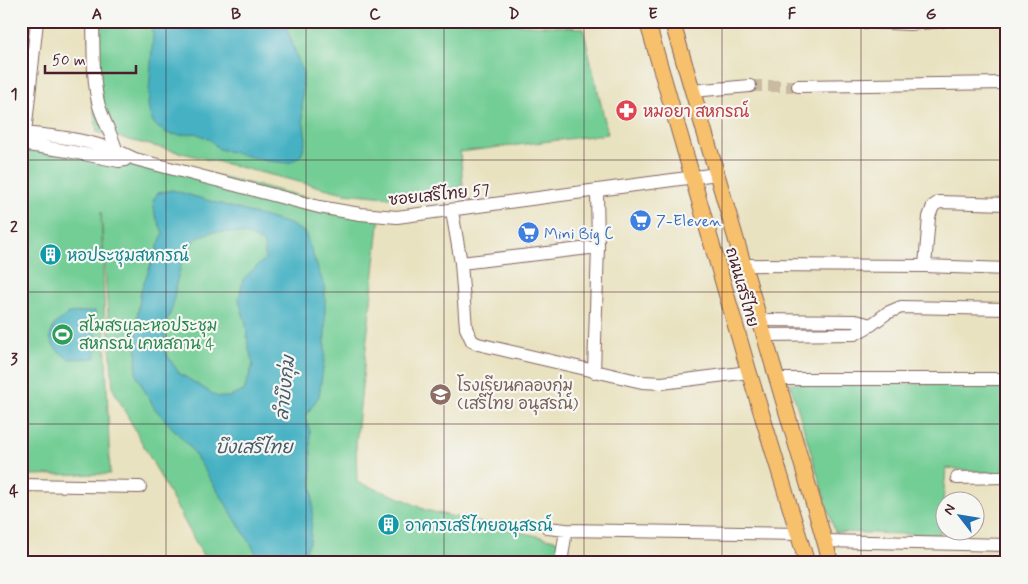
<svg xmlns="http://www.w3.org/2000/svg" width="1028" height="584" font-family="Mynerve,'Playpen Sans Thai',sans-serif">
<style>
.green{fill:#73ce95;stroke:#5e7660}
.water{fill:#45b1c3;stroke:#486877;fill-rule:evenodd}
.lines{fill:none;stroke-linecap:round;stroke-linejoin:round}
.minor-tunnel{stroke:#c9bba2;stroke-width:12;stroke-dasharray:12 6;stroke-linecap:butt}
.minor-casing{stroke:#82635f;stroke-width:14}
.major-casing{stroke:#82635f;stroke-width:17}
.minor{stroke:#fff;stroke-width:12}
.major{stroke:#f7c06c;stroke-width:15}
.grid{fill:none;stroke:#4a1f2b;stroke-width:1;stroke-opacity:0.55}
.labels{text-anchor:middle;stroke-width:4.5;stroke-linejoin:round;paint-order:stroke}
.health-label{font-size:16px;fill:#be3a42;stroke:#f6f6f2;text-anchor:start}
.street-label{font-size:16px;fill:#4a1f2b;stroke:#f6f6f2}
.shop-label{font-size:16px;fill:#366cbe;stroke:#f6f6f2;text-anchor:start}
.culture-label{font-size:16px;fill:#0d838f;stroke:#f6f6f2;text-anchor:start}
.leisure-label{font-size:16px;fill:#27864d;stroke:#f6f6f2;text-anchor:start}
.education-label{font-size:16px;fill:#785e54;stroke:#f6f6f2;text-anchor:start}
.water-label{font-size:18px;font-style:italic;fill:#485968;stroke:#f6f6f2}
.neatline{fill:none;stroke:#4a1f2b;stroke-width:2}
.grid-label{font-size:16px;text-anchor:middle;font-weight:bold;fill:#4a1f2b}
</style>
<rect width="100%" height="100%" fill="#f6f6f2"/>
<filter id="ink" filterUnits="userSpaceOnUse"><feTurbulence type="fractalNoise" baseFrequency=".02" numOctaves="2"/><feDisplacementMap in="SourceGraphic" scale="10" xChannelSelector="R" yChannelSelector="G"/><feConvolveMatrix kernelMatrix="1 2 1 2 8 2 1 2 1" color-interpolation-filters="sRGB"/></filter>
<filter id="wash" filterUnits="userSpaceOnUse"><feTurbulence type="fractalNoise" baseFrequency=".0096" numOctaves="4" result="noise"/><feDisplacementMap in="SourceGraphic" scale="20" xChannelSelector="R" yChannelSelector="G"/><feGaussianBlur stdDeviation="1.12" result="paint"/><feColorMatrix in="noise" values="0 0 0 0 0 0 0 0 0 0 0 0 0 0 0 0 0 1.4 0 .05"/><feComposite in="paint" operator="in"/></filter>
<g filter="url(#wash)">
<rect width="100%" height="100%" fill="#e9e2c0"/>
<!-- green -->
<path class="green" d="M89 21H462L583 28 608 134 460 152 463 185 417 200 344 193 97 132 92 97Z
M21 143 206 173 380 215 356 444 357 482 403 499 425 510 563 542 560 563H207L113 389 101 212 110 474 21 475Z
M790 383 1007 385V444L1003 474 946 468 940 535 835 532Z"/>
<!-- water -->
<path class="water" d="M150 21H283L285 23 303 73 302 112 306 139 301 156 289 163 267 161 219 149 209 139 195 133 181 135 169 134 157 127 151 119 148 106 153 35Z
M172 190 290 224 305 233 325 288V354L319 396 305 417 310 431 313 510 310 541 301 563H261L252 546 190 447 155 409 136 375 137 320 141 290 163 233 155 215 153 200 158 193ZM212 232C229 232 251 232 264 244L265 259 243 279 239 300 246 324 248 345 253 364 244 391 229 397H218L179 373 165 352V326L172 309 177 280 182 262 195 239Z
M95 311 96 358 68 359 54 347 50 337 54 325 69 313Z"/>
</g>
<g filter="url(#ink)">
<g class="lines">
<!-- minor-tunnel -->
<path class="minor-tunnel" d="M750 86H798"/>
<defs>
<path id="minor" d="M93 21C94 49 92 80 99 106 105 125 116 142 119 161
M846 21 910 24 942 21
M798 86 1007 83
M692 91 750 86
M21 133C60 136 100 141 135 159L319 207 360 214 397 217 717 174
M25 133 37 21
M21 144 68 151 119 161 125 160
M452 211 461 263 466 328 472 341 478 344 642 382 662 383 749 372
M461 263 598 247
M744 265 925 266 1007 269
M925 266 929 217 933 206 939 202 1007 204
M759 320 856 321 871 325
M764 335 855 334 871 325 887 313 901 307 1007 309
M594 372 598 247 597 191
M777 379H1007
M957 478 1007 477
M21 485 140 487
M548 528 566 530 798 534
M824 541 1007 545
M561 563 566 530"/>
<path id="major" d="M647 21 749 372 807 563
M672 21 831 563"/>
</defs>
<!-- minor casing -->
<use href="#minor" class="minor-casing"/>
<!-- major casing -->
<use href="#major" class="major-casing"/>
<!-- minor -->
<use href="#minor" class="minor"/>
<!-- major -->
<use href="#major" class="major"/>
</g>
</g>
<!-- grid -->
<path class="grid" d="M166 21V563M306 21V563M444 21V563M584 21V563M722 21V563M861 21V563M21 160H1007M21 292H1007M21 424H1007"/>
<!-- icons -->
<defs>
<symbol id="pharmacy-disc" viewBox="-11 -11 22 22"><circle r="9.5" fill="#e0444e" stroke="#f6f6f2"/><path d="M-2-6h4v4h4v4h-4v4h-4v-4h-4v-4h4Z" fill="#fff"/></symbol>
<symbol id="supermarket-disc" viewBox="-11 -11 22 22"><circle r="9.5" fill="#3f7fe0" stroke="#f6f6f2"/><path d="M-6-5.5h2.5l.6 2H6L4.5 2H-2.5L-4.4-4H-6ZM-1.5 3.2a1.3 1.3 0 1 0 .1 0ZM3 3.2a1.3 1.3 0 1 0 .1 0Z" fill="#fff"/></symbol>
<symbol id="building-disc" viewBox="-11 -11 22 22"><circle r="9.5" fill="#0f9aa8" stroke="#f6f6f2"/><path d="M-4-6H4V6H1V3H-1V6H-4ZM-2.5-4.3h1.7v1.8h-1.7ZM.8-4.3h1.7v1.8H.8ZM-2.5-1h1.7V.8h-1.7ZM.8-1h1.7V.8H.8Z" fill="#fff"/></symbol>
<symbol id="stadium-disc" viewBox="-11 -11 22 22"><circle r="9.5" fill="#2e9e5b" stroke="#f6f6f2"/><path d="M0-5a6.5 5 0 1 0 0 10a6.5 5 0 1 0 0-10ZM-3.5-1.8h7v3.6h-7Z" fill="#fff"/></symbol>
<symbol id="school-disc" viewBox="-11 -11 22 22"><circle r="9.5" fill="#8d6e63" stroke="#f6f6f2"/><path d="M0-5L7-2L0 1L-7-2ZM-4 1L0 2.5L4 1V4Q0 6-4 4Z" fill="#fff"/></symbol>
</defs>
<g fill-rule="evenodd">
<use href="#pharmacy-disc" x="614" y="98" width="25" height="25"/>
<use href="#supermarket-disc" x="628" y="208" width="25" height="25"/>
<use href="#supermarket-disc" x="516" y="220" width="25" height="25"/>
<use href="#building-disc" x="38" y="242" width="25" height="25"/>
<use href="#stadium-disc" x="50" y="322" width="25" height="25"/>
<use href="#school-disc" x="428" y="382" width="25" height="25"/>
<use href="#building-disc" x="376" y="512" width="25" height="25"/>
</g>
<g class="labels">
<!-- health labels -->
<g class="health-label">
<text x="643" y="117">หมอยา สหกรณ์</text>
</g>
<!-- street labels -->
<g class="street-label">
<text transform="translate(439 194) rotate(-6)" y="6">ซอยเสรีไทย 57</text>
<text transform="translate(743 287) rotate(74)" y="6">ถนนเสรีไทย</text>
</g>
<!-- shop labels -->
<g class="shop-label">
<text x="656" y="226">7-Eleven</text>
<text x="544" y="239">Mini Big C</text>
</g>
<!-- culture labels -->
<g class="culture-label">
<text x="67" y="261">หอประชุมสหกรณ์</text>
<text x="405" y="531">อาคารเสรีไทยอนุสรณ์</text>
</g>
<!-- leisure labels -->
<g class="leisure-label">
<text x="79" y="331">สโมสรและหอประชุม<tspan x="79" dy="18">สหกรณ์ เคหสถาน 4</tspan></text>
</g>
<!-- education labels -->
<g class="education-label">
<text x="457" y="391">โรงเรียนคลองกุ่ม<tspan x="457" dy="18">(เสรีไทย อนุสรณ์)</tspan></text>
</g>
<!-- water labels -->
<g class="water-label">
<text transform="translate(285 388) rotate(-84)" y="6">ลำบึงกุ่ม</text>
<text x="254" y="453">บึงเสรีไทย</text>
</g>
</g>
<!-- margin -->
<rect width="1028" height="584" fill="none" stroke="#f6f6f2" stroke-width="55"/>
<!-- north arrow -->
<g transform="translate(960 516) rotate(301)"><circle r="24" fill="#f6f6f2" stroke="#b1a0a2"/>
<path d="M0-4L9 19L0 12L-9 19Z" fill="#1f6fb2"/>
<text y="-8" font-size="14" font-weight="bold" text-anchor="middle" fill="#4a1f2b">N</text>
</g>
<!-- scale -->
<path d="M45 65v8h91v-8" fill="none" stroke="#4a1f2b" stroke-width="2.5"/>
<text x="52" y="65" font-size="15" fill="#4a1f2b" stroke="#f6f6f2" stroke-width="4" paint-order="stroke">50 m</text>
<rect x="28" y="28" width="972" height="528" class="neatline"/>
<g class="grid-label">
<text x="97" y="19">A</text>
<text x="236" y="19">B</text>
<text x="375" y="19">C</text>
<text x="514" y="19">D</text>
<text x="653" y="19">E</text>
<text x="792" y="19">F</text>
<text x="931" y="19">G</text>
<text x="14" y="99">1</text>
<text x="14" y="232">2</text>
<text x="14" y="364">3</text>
<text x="14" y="496">4</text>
</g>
</svg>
